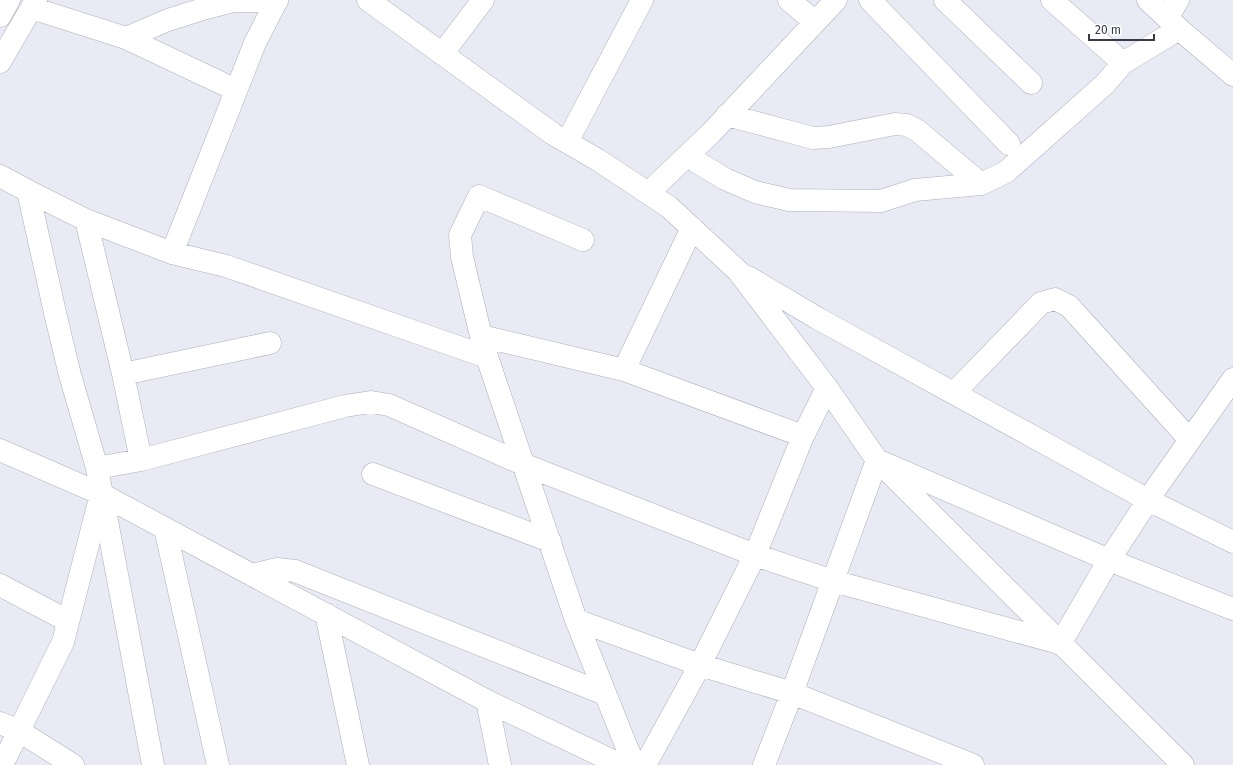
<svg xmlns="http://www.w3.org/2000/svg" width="1233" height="765" font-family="'Fira Sans',sans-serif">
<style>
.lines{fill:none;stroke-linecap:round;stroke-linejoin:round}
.minor-casing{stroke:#acaebf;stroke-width:23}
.minor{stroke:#fff;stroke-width:22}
</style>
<rect width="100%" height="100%" fill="#e9eaf4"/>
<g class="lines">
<defs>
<path id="minor" d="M368 0 553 134 598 160 669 207 738 271 827 388 877 460 1183 765
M789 0 815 22
M870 0 1009 144
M945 0 1031 83
M1052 0 1123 63
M1148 0 1179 29 1233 75
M32 8 126 38 236 90
M0 16 9 0
M1167 18 1178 0
M126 38 168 20 206 8 233 1H277
M442 54 483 0
M0 62 36 0
M727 115 813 138 829 137 895 124 907 125 918 131 981 184
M567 142 642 0
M687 156 725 179 755 192 789 200 881 201 915 190 981 184 1006 172 1105 84 1123 63 1179 29
M0 176 28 191 56 317 70 375 97 468 153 765
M28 191 86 220 172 253 226 266 487 357
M648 193 711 133 836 0
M86 220 123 374 141 460
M583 240 479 196 460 235 462 257 481 336 487 357 576 620 627 748 635 765
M172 253 255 43 277 0
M748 277 817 318 1148 500 1233 542
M481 336 624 370 803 436
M624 370 692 228
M123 374 270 343
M954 393 1041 303 1055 299 1069 306 1190 440
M0 450 101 494
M97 468 141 460 345 406 371 402 389 405 525 465 755 555 833 581 1059 643
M373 474 550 541
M165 528 218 765
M252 575 277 569 295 571 605 694
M0 585 68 621
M326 614 358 765
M576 620 700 665 792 693 973 765
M1060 644 1109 560 1154 491 1233 379
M487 701 500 765
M0 723 19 731 73 765
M2 765 63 642 101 494 487 701 621 765
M645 765 700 665 755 555 803 436 827 388
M764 765 792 693 877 460 1109 560 1233 609"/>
</defs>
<!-- minor casing -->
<use href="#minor" class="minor-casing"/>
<!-- minor -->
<use href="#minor" class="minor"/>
</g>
<!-- scale -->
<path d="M1089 34v6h65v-6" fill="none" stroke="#383a47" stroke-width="2"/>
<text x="1095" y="34" font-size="12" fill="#383a47" stroke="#ffffff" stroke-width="3" paint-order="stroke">20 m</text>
</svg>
